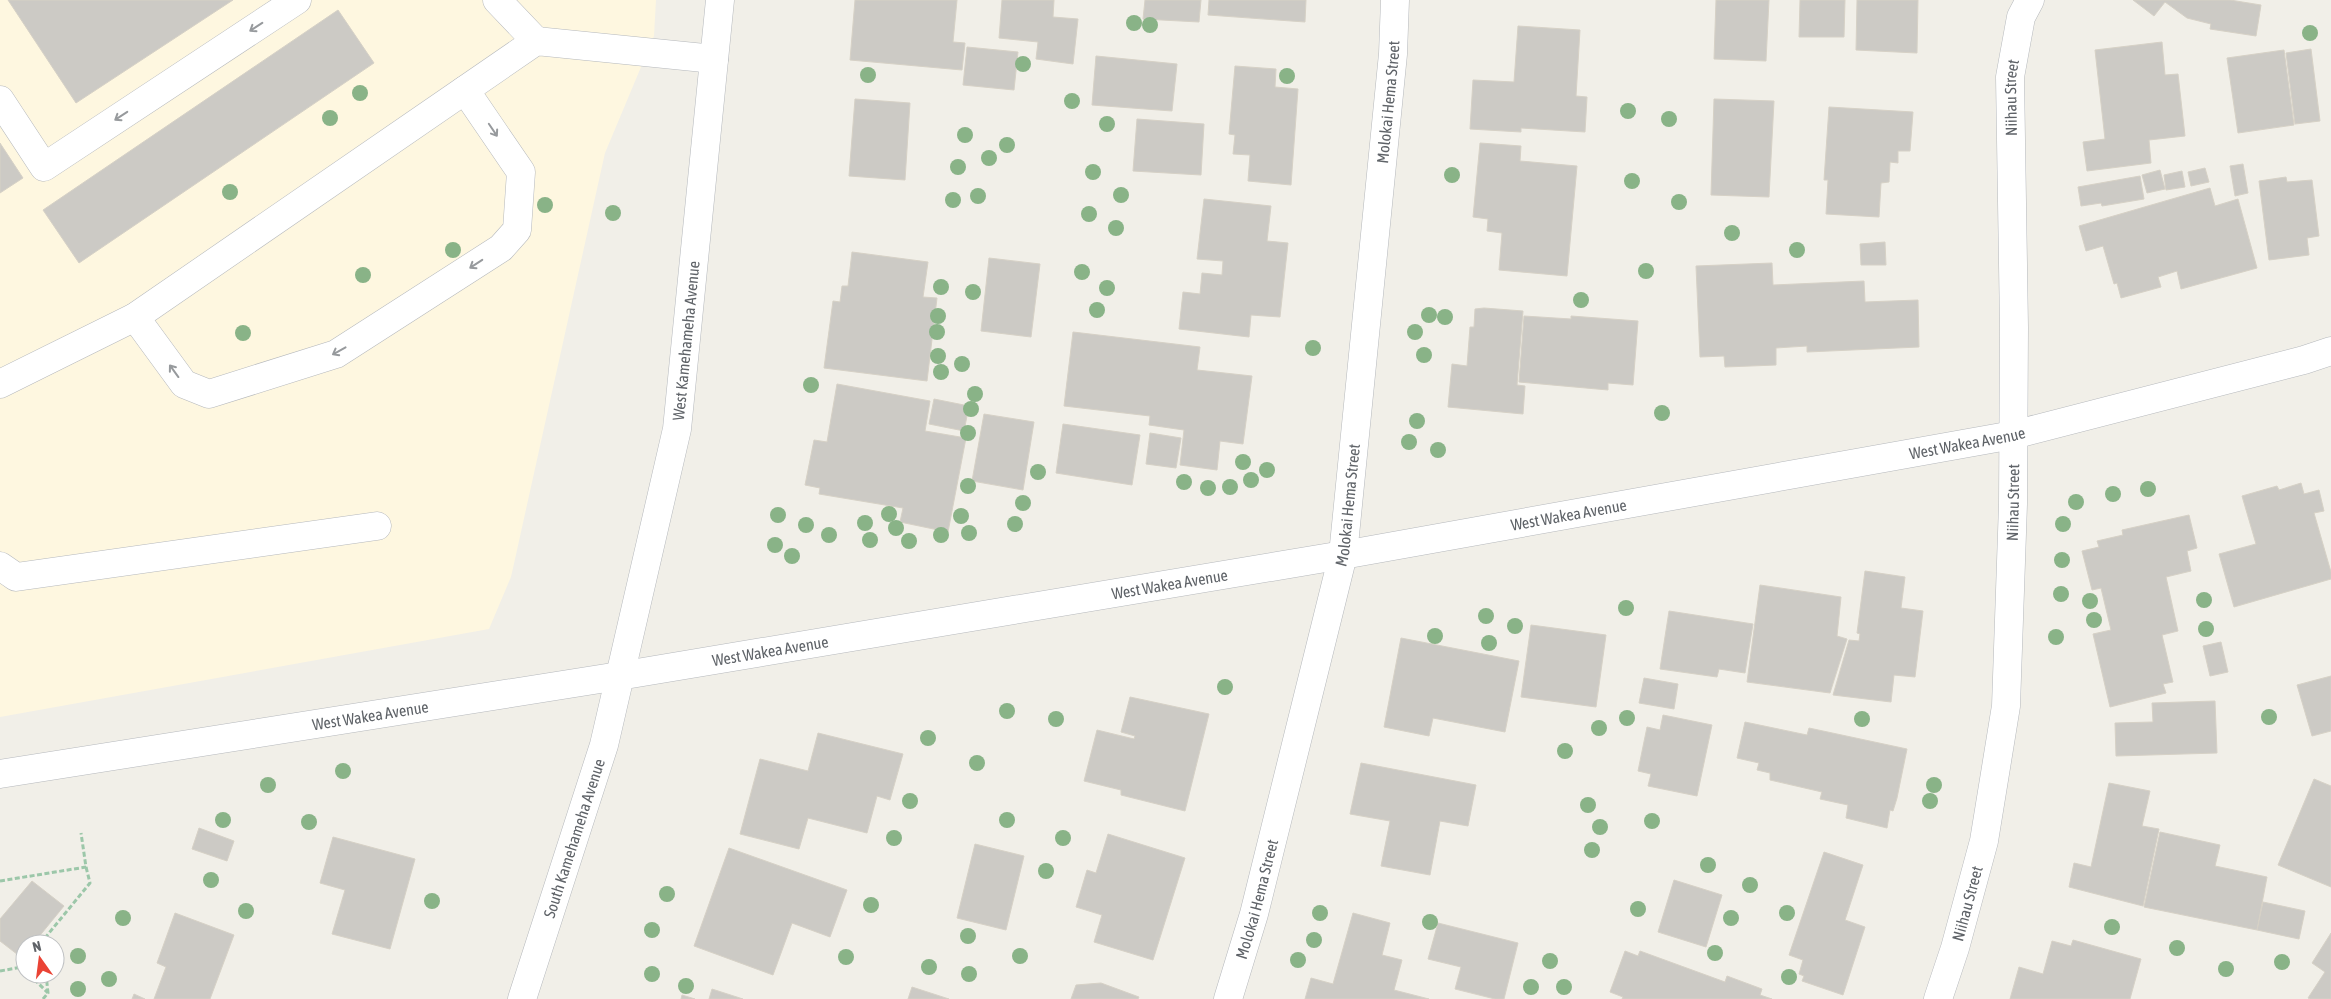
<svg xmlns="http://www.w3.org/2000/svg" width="2331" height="999" font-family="'Asap Condensed',sans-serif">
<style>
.commercial{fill:#fef7e0}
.building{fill:#cccac5;stroke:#d6d1c6}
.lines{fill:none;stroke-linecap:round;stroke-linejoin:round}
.minor-casing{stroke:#b5b8bc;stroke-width:29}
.path{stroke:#9cc7a9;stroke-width:3;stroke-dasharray:5 2.5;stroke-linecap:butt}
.minor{stroke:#fff;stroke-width:28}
.tree{fill:#89b387}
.oneway{stroke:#979a9d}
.labels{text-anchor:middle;stroke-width:4;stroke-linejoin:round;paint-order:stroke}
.street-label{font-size:16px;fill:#5f6368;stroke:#fff}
</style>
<rect width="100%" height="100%" fill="#f1efe8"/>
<!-- commercial -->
<path class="commercial" d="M0 0H656L654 36 605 153 511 577 489 629 0 717Z"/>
<!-- building -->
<path class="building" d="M8 0H233L76 103Z
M855 0H957L953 42 965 43 962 70 850 60Z
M1002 0H1054L1053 17 1078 19 1073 64 1036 59 1038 42 999 38Z
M1145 0H1201L1199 22 1143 19Z
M1209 0H1306L1305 22 1208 15Z
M1716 0H1769L1766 61 1714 59Z
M1800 0H1845L1844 37H1799Z
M1857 0H1918L1917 53 1856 50Z
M2133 0H2230L2261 5 2256 36 2210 29 2211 24 2187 18 2165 2 2154 16Z
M338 10 374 63 79 263 43 210Z
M1518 26 1580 30 1576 96 1587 97 1585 132 1521 128V132L1470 129 1473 80 1514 82Z
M2162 42 2165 75 2178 74 2185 136 2149 140 2151 163 2087 171 2083 142 2105 139 2095 50Z
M967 47 1018 52 1014 90 963 85Z
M2311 49 2320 121 2295 124 2286 53Z
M2284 50 2294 125 2238 133 2227 58Z
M1096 56 1177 64 1172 111 1092 105Z
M1235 66 1276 69 1275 87 1298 89 1291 185 1248 181 1250 155 1233 154 1235 135 1229 134Z
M855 99 910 103 905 180 849 176Z
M1714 99 1774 101 1769 197 1711 195Z
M1829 107 1913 112 1910 151H1898V163L1890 162 1889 182 1881 183 1879 217 1826 214 1828 180H1824Z
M1137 119 1204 124 1201 175 1133 171Z
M0 143 23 178 0 193Z
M1480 143 1521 146 1520 161 1577 166 1567 276 1499 270 1502 233 1487 231 1488 219 1473 217Z
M2243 164 2248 193 2235 196 2230 166Z
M2205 168 2209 182 2191 186 2188 172Z
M2160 170 2165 189 2147 193 2142 175Z
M2182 171 2185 187 2166 190 2164 175Z
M2140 176 2144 199 2102 206 2101 203 2081 206 2078 187Z
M2286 177 2287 182 2312 180 2319 236 2307 238 2309 255 2269 260 2259 181Z
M2210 188 2215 206 2238 199 2257 268 2181 289 2177 271 2158 277 2161 287 2121 298 2117 283 2114 284 2103 246 2086 251 2079 226Z
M1204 199 1271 206 1267 241 1288 243 1280 317 1251 315 1249 337 1179 329 1183 292 1200 294 1202 273 1222 275 1223 261 1197 259Z
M1885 242 1886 265H1861L1860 244Z
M852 252 928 262 923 297 937 298 927 381 824 368 833 301 840 302 842 286H848Z
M989 258 1040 264 1031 337 981 331Z
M1772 263 1773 285 1864 281 1865 302 1918 300 1919 347 1807 352V346L1776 348V365L1725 367 1724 356 1700 357 1696 266Z
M1484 308 1523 311 1517 385 1525 386 1523 414 1448 407 1452 364 1467 366 1470 327H1474L1475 309Z
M1524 316 1571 319V316L1638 321 1633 385 1608 383V390L1519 382Z
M1073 332 1200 347 1197 370 1252 376 1243 444 1220 441 1217 470 1180 465 1184 430 1149 425 1150 416 1064 406Z
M837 384 930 401 925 431 966 438 948 532 900 522 903 508 819 494 820 488 805 485 814 440 827 442Z
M934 399 969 406 964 431 929 424Z
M984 414 1034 422 1023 490 972 481Z
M1063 424 1140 435 1132 485 1056 473Z
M1150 433 1181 438 1176 468 1146 464Z
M2301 483 2304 494 2319 490 2324 511 2314 513 2331 572V579L2234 607 2219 554 2256 544 2242 496 2277 486 2279 490Z
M2189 515 2197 548 2187 551 2191 571 2166 577 2178 631 2162 635 2173 682 2163 684 2166 693 2110 707 2093 634 2111 630 2101 588 2092 590 2082 551 2099 547 2097 541 2123 535 2122 530Z
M1865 571 1905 577 1901 608 1923 611 1915 677 1894 675 1891 702 1833 695 1849 640 1859 641 1860 634 1857 633Z
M1760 585 1841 597 1837 636 1847 639 1830 693 1747 682Z
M1669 611 1753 624 1745 673 1719 669 1717 677 1660 669Z
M1531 625 1606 635 1596 707 1521 697Z
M1401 638 1519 661 1505 732 1433 718 1429 736 1384 727Z
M2221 642 2228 672 2210 676 2203 646Z
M2331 676V731L2312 736 2297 685Z
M1644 678 1678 684 1674 709 1639 703Z
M1130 697 1209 714 1185 811 1121 795V790L1084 781 1097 730 1134 739 1135 736 1121 732Z
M2215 701 2217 753 2116 756 2115 723 2153 722 2152 703Z
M1663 715 1712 725 1697 796 1648 786 1651 774 1638 771 1647 727 1660 730Z
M1745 722 1807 735 1809 728 1907 749 1897 798 1893 811 1890 810 1887 828 1846 818 1848 805 1820 799 1822 792 1770 780V773L1757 770 1759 763 1737 758Z
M818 733 903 754 890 800 877 796 867 833 808 818 799 849 740 834 760 759 808 771Z
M1361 763 1476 785 1468 826 1440 821 1430 875 1381 866 1390 821 1350 814Z
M2314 779 2331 786V887L2278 865Z
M2109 783 2150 791 2142 826 2159 829 2143 906 2069 887 2074 863 2091 867Z
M199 828 234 841 227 861 192 849Z
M2160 832 2220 845 2215 866 2267 877 2257 930 2144 907Z
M1108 834 1185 858 1153 960 1094 942 1102 915 1076 907 1087 870 1096 873Z
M333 837 415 859 390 949 332 934 345 890 320 883Z
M975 844 1024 856 1006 930 957 918Z
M729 848 847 890 830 937 792 923 773 975 694 946Z
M1824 852 1863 865 1845 920 1865 927 1843 995 1802 981 1804 976 1799 974 1803 960 1789 955Z
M1674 880 1722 895 1706 947 1658 932Z
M32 881 64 906 33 944H25V954L22 958 0 941V919Z
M2263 902 2305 911 2299 939 2257 930Z
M175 913 234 935 210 999H154L166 967 157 963Z
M1353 913 1390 923 1382 955 1402 960 1394 990 1429 999H1305L1311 978 1333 984Z
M1438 923 1518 943 1504 999H1495L1455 989 1461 967 1428 959Z
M2331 933V999H2310L2308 998 2325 972 2312 963Z
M2073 940 2141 959 2130 999H2010L2019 967 2043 974 2052 941 2071 946Z
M1625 951 1638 956 1640 951 1725 982 1727 976 1762 989 1760 995 1772 999H1622L1623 997 1610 992Z
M1101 983 1139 997 1138 999H1071L1076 985Z
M912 987 949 999H908Z
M712 989 743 999H709Z
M134 994 145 999H132Z
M682 995 695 999H681Z"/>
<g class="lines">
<defs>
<g id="minor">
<path d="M497 0 536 41"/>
<path d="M0 100 44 167 297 0"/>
<path d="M135 317 184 384 209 394 336 354 501 248 517 230 521 172 465 90"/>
<path d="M0 384 135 317 536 41 714 59"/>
<path d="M0 566 16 577 377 526"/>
<path id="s1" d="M0 774 619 676 1343 555 2013 435 2304 360 2331 351"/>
<path id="s2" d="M522 999 604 745 677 429 720 0"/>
<path id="s3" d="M1228 999 1254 914 1343 555 1393 54 1395 0"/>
<path id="s4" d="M1938 999 1955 948 1984 841 2006 706 2013 504 2014 327 2010 77 2021 17 2030 0"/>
</g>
</defs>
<!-- minor casing -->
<use href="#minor" class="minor-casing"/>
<!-- path -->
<path class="path" d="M0 881 86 867 81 833
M40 944 90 883 86 867
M0 971 22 967 25 963
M29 974 48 993
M43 999 48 993 46 974"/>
<!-- minor -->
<use href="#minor" class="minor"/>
</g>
<!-- trees -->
<g class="tree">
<circle cx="1134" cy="23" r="8"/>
<circle cx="1150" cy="25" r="8"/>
<circle cx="2310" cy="33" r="8"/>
<circle cx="1023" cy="64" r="8"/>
<circle cx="868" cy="75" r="8"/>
<circle cx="1287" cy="76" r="8"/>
<circle cx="360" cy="93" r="8"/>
<circle cx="1072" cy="101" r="8"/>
<circle cx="1628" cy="111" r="8"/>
<circle cx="330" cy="118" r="8"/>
<circle cx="1669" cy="119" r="8"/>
<circle cx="1107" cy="124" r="8"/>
<circle cx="965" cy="135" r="8"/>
<circle cx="1007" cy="145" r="8"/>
<circle cx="989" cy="158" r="8"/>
<circle cx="958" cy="167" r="8"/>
<circle cx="1093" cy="172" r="8"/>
<circle cx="1452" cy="175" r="8"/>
<circle cx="1632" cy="181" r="8"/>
<circle cx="230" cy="192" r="8"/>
<circle cx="1121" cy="195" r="8"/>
<circle cx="978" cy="196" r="8"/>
<circle cx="953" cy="200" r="8"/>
<circle cx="1679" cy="202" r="8"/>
<circle cx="545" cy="205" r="8"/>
<circle cx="613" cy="213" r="8"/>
<circle cx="1089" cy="214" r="8"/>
<circle cx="1116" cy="228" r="8"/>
<circle cx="1732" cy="233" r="8"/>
<circle cx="453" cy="250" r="8"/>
<circle cx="1797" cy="250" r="8"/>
<circle cx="1646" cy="271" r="8"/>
<circle cx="1082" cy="272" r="8"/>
<circle cx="363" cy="275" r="8"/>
<circle cx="941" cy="287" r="8"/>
<circle cx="1107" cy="288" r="8"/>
<circle cx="973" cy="292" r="8"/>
<circle cx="1581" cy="300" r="8"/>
<circle cx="1097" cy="310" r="8"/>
<circle cx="1429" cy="315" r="8"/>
<circle cx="938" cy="316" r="8"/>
<circle cx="1445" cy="317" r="8"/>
<circle cx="937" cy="332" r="8"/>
<circle cx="1415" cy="332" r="8"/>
<circle cx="243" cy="333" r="8"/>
<circle cx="1313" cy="348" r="8"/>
<circle cx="1424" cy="355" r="8"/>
<circle cx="938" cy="356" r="8"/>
<circle cx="962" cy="364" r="8"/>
<circle cx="941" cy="372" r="8"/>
<circle cx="811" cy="385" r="8"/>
<circle cx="975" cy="394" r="8"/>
<circle cx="971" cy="409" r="8"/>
<circle cx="1662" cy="413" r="8"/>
<circle cx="1417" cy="421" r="8"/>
<circle cx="968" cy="433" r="8"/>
<circle cx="1409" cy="442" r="8"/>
<circle cx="1438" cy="450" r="8"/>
<circle cx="1243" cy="462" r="8"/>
<circle cx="1267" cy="470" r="8"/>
<circle cx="1038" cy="472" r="8"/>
<circle cx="1251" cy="480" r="8"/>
<circle cx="1184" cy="482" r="8"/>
<circle cx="968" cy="486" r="8"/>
<circle cx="1230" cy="487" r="8"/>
<circle cx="1208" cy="488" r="8"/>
<circle cx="2148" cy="489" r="8"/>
<circle cx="2113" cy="494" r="8"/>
<circle cx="2076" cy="502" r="8"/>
<circle cx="1023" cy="503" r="8"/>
<circle cx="889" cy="514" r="8"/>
<circle cx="778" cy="515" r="8"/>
<circle cx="961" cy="516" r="8"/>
<circle cx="865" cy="523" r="8"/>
<circle cx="1015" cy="524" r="8"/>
<circle cx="2063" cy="524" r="8"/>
<circle cx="806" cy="525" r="8"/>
<circle cx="896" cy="528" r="8"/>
<circle cx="969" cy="533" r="8"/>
<circle cx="829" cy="535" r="8"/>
<circle cx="941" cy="535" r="8"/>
<circle cx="870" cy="540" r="8"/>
<circle cx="909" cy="541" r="8"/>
<circle cx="775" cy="545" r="8"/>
<circle cx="792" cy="556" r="8"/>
<circle cx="2062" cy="560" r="8"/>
<circle cx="2061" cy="594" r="8"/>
<circle cx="2204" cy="600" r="8"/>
<circle cx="2090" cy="601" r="8"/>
<circle cx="1626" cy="608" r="8"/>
<circle cx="1486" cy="616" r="8"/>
<circle cx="2094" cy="620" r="8"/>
<circle cx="1515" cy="626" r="8"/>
<circle cx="2206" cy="629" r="8"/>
<circle cx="1435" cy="636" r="8"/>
<circle cx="2056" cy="637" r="8"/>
<circle cx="1489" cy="643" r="8"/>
<circle cx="1225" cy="687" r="8"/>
<circle cx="1007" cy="711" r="8"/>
<circle cx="2269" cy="717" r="8"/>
<circle cx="1627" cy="718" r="8"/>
<circle cx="1056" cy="719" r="8"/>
<circle cx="1862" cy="719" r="8"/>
<circle cx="1599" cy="728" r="8"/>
<circle cx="928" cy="738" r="8"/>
<circle cx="1565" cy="751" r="8"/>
<circle cx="977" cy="763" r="8"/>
<circle cx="343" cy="771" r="8"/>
<circle cx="268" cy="785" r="8"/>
<circle cx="1934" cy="785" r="8"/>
<circle cx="910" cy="801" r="8"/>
<circle cx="1930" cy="801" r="8"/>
<circle cx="1588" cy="805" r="8"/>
<circle cx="223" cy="820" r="8"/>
<circle cx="1007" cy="820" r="8"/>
<circle cx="1652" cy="821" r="8"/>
<circle cx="309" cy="822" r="8"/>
<circle cx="1600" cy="827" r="8"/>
<circle cx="894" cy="838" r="8"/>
<circle cx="1063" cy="838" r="8"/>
<circle cx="1592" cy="850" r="8"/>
<circle cx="1708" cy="865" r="8"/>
<circle cx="1046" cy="871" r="8"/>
<circle cx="211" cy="880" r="8"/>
<circle cx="1750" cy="885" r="8"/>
<circle cx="667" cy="894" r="8"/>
<circle cx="432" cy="901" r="8"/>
<circle cx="871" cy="905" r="8"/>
<circle cx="1638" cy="909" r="8"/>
<circle cx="246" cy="911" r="8"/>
<circle cx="1320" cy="913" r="8"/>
<circle cx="1787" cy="913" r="8"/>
<circle cx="123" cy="918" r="8"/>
<circle cx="1731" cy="918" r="8"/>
<circle cx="1430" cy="922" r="8"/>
<circle cx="2112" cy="927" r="8"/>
<circle cx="652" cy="930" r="8"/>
<circle cx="968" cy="936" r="8"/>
<circle cx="1314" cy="940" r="8"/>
<circle cx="2177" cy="948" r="8"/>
<circle cx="1715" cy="953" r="8"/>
<circle cx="78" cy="956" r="8"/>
<circle cx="1020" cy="956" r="8"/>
<circle cx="846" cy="957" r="8"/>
<circle cx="1298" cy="960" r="8"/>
<circle cx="1550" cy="961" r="8"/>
<circle cx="2282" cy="962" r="8"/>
<circle cx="929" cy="967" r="8"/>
<circle cx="2226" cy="969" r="8"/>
<circle cx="652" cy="974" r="8"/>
<circle cx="969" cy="974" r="8"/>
<circle cx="1789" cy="977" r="8"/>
<circle cx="109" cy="979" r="8"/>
<circle cx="686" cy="986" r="8"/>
<circle cx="1531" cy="987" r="8"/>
<circle cx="1564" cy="987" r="8"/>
<circle cx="78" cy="989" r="8"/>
</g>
<!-- one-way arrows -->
<defs><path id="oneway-shaft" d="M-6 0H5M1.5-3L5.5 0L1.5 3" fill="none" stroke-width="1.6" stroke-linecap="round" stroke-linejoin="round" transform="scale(1.25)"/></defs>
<g class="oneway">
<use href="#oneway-shaft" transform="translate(256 27) rotate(147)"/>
<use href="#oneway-shaft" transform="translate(121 116) rotate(147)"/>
<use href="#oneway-shaft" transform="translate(493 130) rotate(56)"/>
<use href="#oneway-shaft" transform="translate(476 264) rotate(147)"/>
<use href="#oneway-shaft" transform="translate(339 351) rotate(151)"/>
<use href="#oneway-shaft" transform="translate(174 371) rotate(-126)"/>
</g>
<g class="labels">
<!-- street labels -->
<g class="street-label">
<text dy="6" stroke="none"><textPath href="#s4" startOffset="910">Niihau Street</textPath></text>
<text dy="6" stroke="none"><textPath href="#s3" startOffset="914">Molokai Hema Street</textPath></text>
<text dy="6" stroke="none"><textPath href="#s2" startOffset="680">West Kamehameha Avenue</textPath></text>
<text dy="6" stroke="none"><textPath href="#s1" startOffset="1995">West Wakea Avenue</textPath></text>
<text dy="6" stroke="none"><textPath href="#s4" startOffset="505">Niihau Street</textPath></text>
<text dy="6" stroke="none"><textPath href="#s3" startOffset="509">Molokai Hema Street</textPath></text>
<text dy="6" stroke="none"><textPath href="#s1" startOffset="1590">West Wakea Avenue</textPath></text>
<text dy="6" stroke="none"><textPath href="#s1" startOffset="1185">West Wakea Avenue</textPath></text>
<text dy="6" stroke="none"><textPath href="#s1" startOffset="780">West Wakea Avenue</textPath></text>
<text dy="6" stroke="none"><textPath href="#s1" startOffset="375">West Wakea Avenue</textPath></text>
<text dy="6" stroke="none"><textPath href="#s2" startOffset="169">South Kamehameha Avenue</textPath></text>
<text dy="6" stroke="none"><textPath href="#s3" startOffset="104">Molokai Hema Street</textPath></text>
<text dy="6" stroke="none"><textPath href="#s4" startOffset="100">Niihau Street</textPath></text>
</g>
</g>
<!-- north arrow -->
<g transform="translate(40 959) rotate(346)"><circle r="24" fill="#ffffff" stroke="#bfc1c3"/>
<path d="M0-4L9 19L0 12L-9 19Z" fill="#ea4335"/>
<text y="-8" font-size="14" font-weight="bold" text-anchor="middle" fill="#5f6368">N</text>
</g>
</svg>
